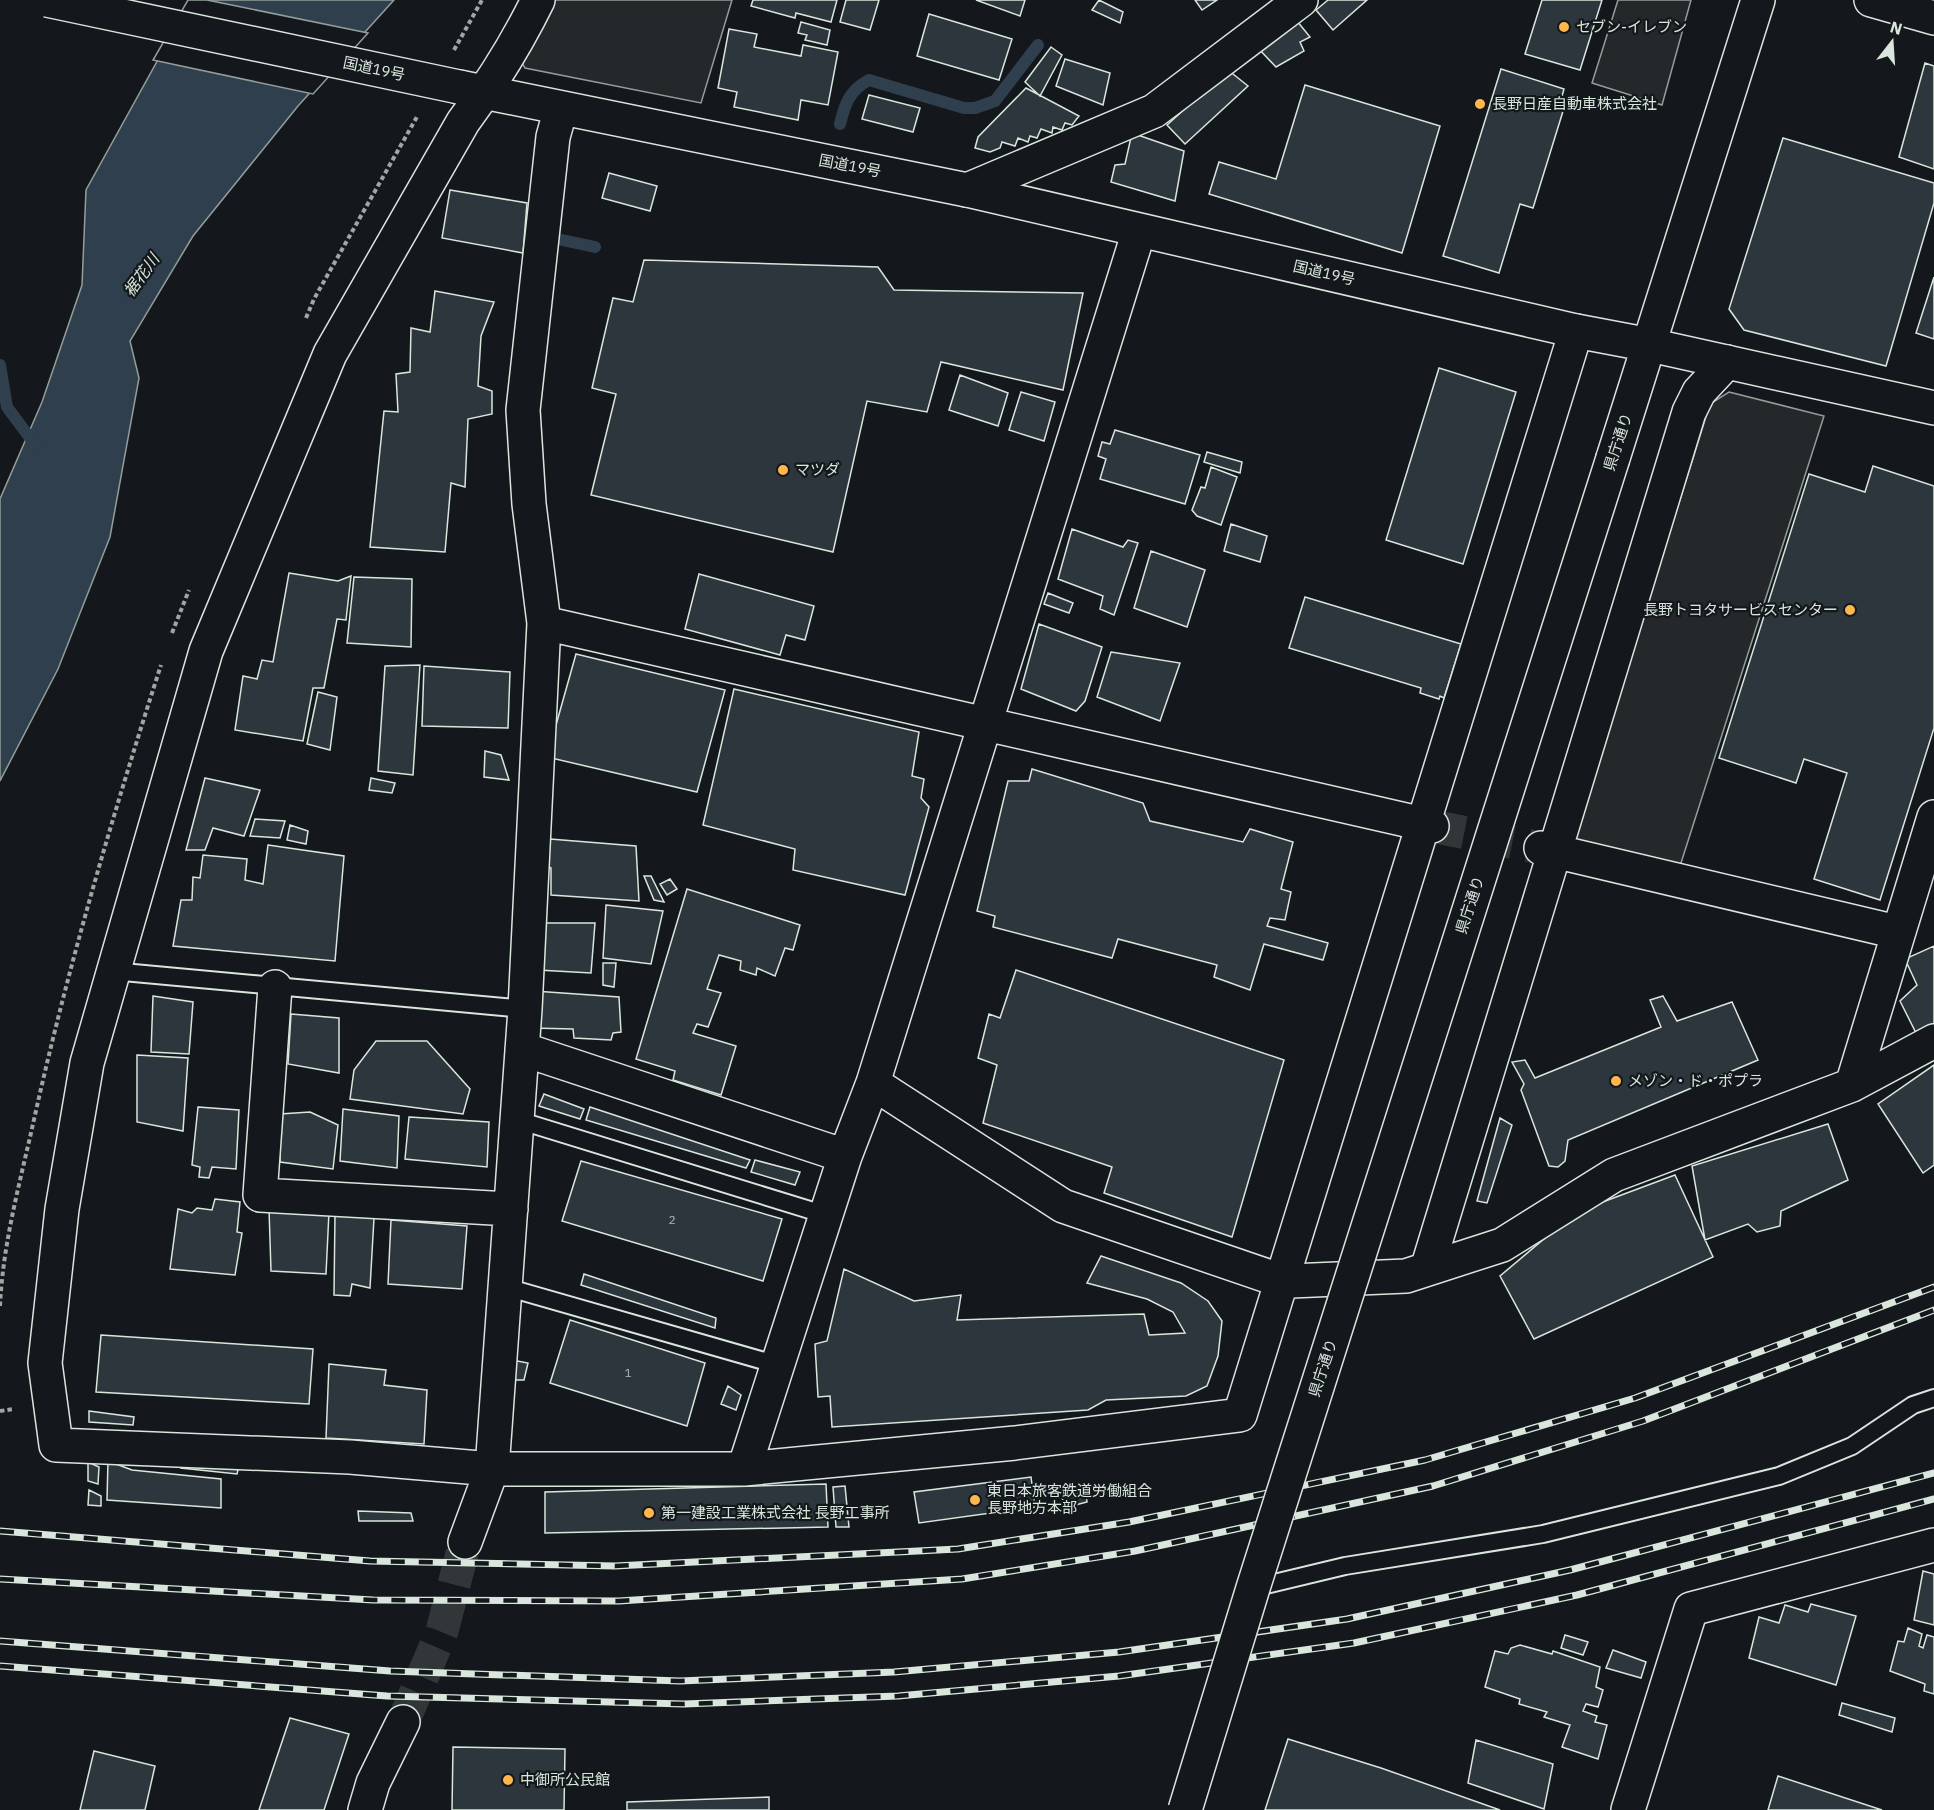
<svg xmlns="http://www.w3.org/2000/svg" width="1934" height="1810" font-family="'IBM Plex Sans','Noto Sans JP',sans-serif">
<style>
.parking{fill:#24282b;stroke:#939e99;stroke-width:1.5}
.water{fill:#2f3f4d;stroke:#939e99;stroke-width:1.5}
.pier{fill:#14181c;stroke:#939e99;stroke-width:1.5}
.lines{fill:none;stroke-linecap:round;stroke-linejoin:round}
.stream{stroke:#2f3f4d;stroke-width:12}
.building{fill:#2c363c;stroke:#d8e6dc;stroke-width:1.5}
.street-tunnel{stroke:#313739;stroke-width:33;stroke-dasharray:33 16;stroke-linecap:butt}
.lane-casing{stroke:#d8e6dc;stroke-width:20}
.street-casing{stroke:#d8e6dc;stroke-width:36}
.secondary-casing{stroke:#d8e6dc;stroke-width:36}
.highway-casing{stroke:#d8e6dc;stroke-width:36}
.path{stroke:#9da8a2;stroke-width:4;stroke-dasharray:4.5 3;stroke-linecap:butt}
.lane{stroke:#14181c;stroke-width:16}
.street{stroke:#14181c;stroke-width:33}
.secondary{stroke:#14181c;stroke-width:33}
.highway{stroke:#14181c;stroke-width:33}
.rail-casing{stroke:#d8e6dc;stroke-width:7}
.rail{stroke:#14181c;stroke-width:4.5;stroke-dasharray:14;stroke-linecap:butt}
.highway-bridge-casing{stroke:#d8e6dc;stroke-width:36;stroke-linecap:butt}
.highway-bridge{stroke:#14181c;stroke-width:33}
.poi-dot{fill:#ffb74d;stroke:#14181c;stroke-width:2}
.labels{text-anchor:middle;stroke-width:4.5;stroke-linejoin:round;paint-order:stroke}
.number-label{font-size:12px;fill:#adbab4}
.poi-label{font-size:15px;fill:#d8e6dc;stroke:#14181c;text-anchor:start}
.street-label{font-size:15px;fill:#d8e6dc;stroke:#14181c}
.water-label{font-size:16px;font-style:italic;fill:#d8e6dc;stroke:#14181c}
</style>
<rect width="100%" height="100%" fill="#14181c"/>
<!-- parking -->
<path class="parking" d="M552 0H732L701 103 525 68 519 57Z
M1618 0H1691L1662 105 1592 83Z
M1729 392 1824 416 1680 866 1573 841 1710 404Z"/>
<!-- water -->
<path class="water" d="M191 0H394L298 106 193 236 130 341 139 378 110 537 58 669 0 781V499L42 402 82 285 86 190Z"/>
<!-- pier -->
<path class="pier" d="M188 0H207L368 33 313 94 153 60Z"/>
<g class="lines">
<!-- stream -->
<path class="stream" d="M840 124C845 103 850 90 869 80L964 108H975L995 101 1038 45
M562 240 595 247
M0 365 7 407 36 446"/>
</g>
<!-- building -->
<path class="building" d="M753 0H837L831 22 796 13 795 18 751 6Z
M846 0H879L870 30 840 22Z
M976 0H1025L1020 16Z
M1099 0 1123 12 1120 23 1092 10Z
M1195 0H1217L1202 10Z
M1328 0H1367L1333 30 1316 10Z
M1542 0H1602L1580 70 1525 54Z
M929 14 1012 39 999 80 917 56Z
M1297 21 1310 37 1300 42 1304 51 1276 67 1256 46Z
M801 22 830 30 827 45 805 40 807 35 798 33Z
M729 29 757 34 754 47 801 56 803 45 838 52 828 105 801 100 798 120 734 107 737 92 718 88Z
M1051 47 1062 55 1040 96 1025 82Z
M1065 59 1110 73 1103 105 1056 86Z
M1925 63 1934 66V169L1899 157Z
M1501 69 1564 89 1559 107 1564 108 1533 208 1520 204 1499 273 1443 256Z
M1228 70 1248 86 1185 144 1167 125Z
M1305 85 1440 126 1402 253 1209 194 1219 162 1276 179Z
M1026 88 1079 116 1072 125 1065 123 1062 130 1053 127 1052 133 1041 129 1037 138 1030 136 1028 142 1018 138 1015 146 1002 142 1000 148 990 152 975 148 978 137Z
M869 95 920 108 913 132 862 119Z
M1132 133 1184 151 1175 201 1111 182 1115 165 1125 164Z
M1783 138 1934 183V203L1886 366 1744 330 1729 309Z
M609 173 657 186 650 211 602 198Z
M450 190 527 203 523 253 442 238Z
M644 260 878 267 894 290 1083 293 1063 390 941 362 927 412 867 401 833 552 591 495 616 394 592 388 613 298 633 302Z
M1934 277V339L1916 333Z
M435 291 494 302 481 336 478 386 492 391V414L468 419 465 487 451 483 445 552 370 547 384 411 398 412 396 374 410 372 411 328 430 332Z
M1439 368 1516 392 1463 564 1386 540Z
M960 375 1008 393 998 426 949 410Z
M1021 392 1055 402 1044 441 1009 430Z
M1115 430 1200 455 1185 504 1100 479 1106 459 1098 456 1102 442 1110 444Z
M1207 452 1242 462 1240 473 1204 462Z
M1873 466 1934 486V728L1880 900 1814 879 1847 773 1804 759 1796 783 1719 758 1809 474 1865 492Z
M1211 467 1237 477 1221 525 1197 516 1192 510 1201 487 1205 488Z
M1231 524 1267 536 1260 562 1224 551Z
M1072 529 1123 547 1128 540 1138 543 1114 615 1100 609 1103 596 1058 579Z
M1151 551 1205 570 1187 627 1134 608Z
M289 573 338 581 351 576 346 620 337 619 324 688H313L303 741 235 730 243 676 257 679 262 660 273 662Z
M699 574 814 606 805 640 786 635 780 655 685 629Z
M354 577 412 579 411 647 347 643Z
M1048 593 1073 603 1069 613 1044 604Z
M1305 597 1461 644 1444 698 1440 696 1439 699 1420 693 1421 688 1289 648Z
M1039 624 1102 647 1085 701 1076 711 1021 689Z
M1111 652 1180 663 1160 721 1097 697Z
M576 654 725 690 697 792 547 757Z
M420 665 413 775 378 771 385 666Z
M424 666 510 672 508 728 422 726Z
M734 689 919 732 912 776 924 779 921 798 929 807 905 895 793 870 795 849 703 825Z
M318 692 337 697 330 750 307 744Z
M485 751 501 755 509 780 484 777Z
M1032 769 1143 803 1150 821 1243 842 1250 829 1293 842 1281 889 1291 892 1285 920 1270 918 1267 926 1328 943 1323 960 1264 944 1250 990 1214 977 1217 965 1118 939 1112 958 993 927 995 916 977 911 1008 781H1029Z
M205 778 260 790 244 836 213 828 205 850H186Z
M371 778 395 783 392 793 369 790Z
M255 819 285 821 280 838 250 836Z
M290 825 308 831 306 844 287 840Z
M550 839 636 846 639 901 551 895V868L544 864Z
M268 845 344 856 335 961 173 946 181 900H192L193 877 200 878 203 855 247 859 245 880 263 884Z
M644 876H651L664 902 654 900Z
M670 879 677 889 667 895 660 884Z
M687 889 800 925 793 950 785 948 775 976 757 968 756 975 740 970 741 961 719 955 707 989 721 993 708 1027 697 1024 693 1033 736 1046 721 1095 673 1080 675 1071 636 1059Z
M606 905 663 911 651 964 603 958Z
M540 923H595L591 973 538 970Z
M1934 946V1027L1918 1037 1900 1001 1917 985 1905 959Z
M603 963H616L614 987 603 985Z
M1016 970 1284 1060 1232 1237 1104 1193 1112 1167 983 1123 997 1065 978 1058 989 1014 1000 1018Z
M534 991 619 997 621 1032 613 1033 611 1040 574 1038 573 1029 531 1028Z
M153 996 193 1002 189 1054 151 1052Z
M1663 996 1677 1021 1732 1002 1758 1060 1568 1140 1565 1161 1558 1167 1549 1166 1521 1090 1524 1084 1512 1062 1525 1060 1535 1078 1661 1027 1650 1000Z
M291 1014 339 1018V1073L288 1064Z
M376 1041H427L470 1089 463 1114 350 1099 354 1070Z
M137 1055 188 1058 183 1131 137 1122Z
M1934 1065V1165L1923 1173 1878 1104Z
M544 1094 584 1109 580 1119 539 1106Z
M198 1107 239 1110 236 1169 212 1167 209 1178 199 1177 200 1167 192 1165Z
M590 1107 750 1160 746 1168 586 1120Z
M343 1109 399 1116 397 1168 340 1161Z
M310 1112 338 1125 333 1169 280 1162V1114Z
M409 1117 489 1122 487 1167 405 1159Z
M1500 1118 1512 1125 1487 1203 1477 1201Z
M1828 1124 1848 1180 1781 1211 1780 1226 1757 1232 1748 1224 1705 1240 1692 1166Z
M755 1160 800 1172 795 1185 751 1172Z
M581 1161 782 1219 763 1281 562 1221Z
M1675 1175 1713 1257 1534 1339 1500 1276 1576 1212Z
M215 1199 240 1202 237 1232 242 1233 235 1275 170 1269 178 1209 192 1213 197 1208 212 1210Z
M269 1209 329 1212 326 1274 271 1271Z
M335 1214 374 1218 370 1288 352 1284 350 1296 334 1295Z
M391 1220 467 1226 462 1289 388 1284Z
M1101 1256 1181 1283 1208 1301 1222 1321 1218 1356 1207 1386 1186 1396 1106 1400 1088 1410 832 1427 830 1396 818 1397 815 1344 827 1341 844 1269 914 1301 961 1295 957 1320 1144 1314 1149 1335 1185 1333 1173 1312 1147 1299 1087 1283Z
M584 1274 716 1318 715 1328 581 1285Z
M570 1320 705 1363 687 1426 550 1383Z
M101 1335 313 1349 309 1404 96 1392Z
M512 1360 528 1363 524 1380H512Z
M329 1364 386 1370 384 1385 427 1390 424 1444 326 1438Z
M728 1386 741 1395 736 1410 721 1404Z
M89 1411 134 1417 133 1425 89 1422Z
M181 1454 241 1458 237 1474 181 1468Z
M108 1461 132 1470 221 1479V1508L107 1500Z
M88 1462 99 1467 98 1484 88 1481Z
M1031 1477 1035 1507 919 1523 914 1492Z
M826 1484 828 1527 545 1533V1492Z
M845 1486 849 1527H836L833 1487Z
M89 1490 101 1496V1506L88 1505Z
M1086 1493 1087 1502 1064 1508 1062 1496Z
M358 1511 411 1513 413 1521H359Z
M1923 1571 1934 1574V1625L1914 1620Z
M1811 1604 1856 1616 1836 1685 1749 1658 1759 1617 1779 1623 1785 1605 1808 1612Z
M1908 1628 1922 1634 1919 1646 1923 1648 1927 1635 1934 1637V1694L1924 1691 1925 1684 1890 1671 1898 1641 1904 1642Z
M1565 1635 1588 1642 1583 1655 1561 1648Z
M1520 1645 1552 1654 1553 1651 1600 1667 1596 1687 1603 1690 1598 1707 1586 1704 1583 1711 1597 1716 1595 1722 1607 1725 1598 1759 1562 1747 1570 1725 1544 1717 1547 1712 1519 1704 1520 1699 1485 1687 1495 1651 1508 1654 1511 1648Z
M1613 1650 1646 1662 1641 1678 1606 1668Z
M1842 1703 1895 1718 1892 1732 1839 1715Z
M290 1718 349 1734 324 1810H259Z
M1288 1739 1381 1768 1500 1810H1265Z
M1476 1740 1553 1764 1544 1809 1468 1783Z
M453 1747 565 1749 564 1810H452Z
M94 1751 155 1766 145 1810H80Z
M1778 1776 1882 1810H1768Z
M769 1797V1810H627V1802Z"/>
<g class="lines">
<!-- street-tunnel -->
<path class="street-tunnel" d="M1432 826 1541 848
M403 1722 442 1631 465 1542"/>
<defs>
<path id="lane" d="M112 971 525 1009
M518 1120 826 1215
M506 1287 778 1365
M1253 1588 1345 1566 1543 1534 1779 1476 1852 1446 1913 1405 1934 1398"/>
<path id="street" d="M538 0C517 43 492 83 463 122L330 354 206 651 87 1063 62 1209 45 1363 56 1445 350 1457 492 1469H744L845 1156 873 1083 1139 231
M1871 0 1934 18
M967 190 1154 111 1301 0
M544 623 529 504 523 410 553 137 561 108
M1541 848 1897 932
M275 987 260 1195 511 1209
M522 1049 845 1156
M873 1083 1063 1206 1282 1281H1291L1406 1276 1502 1245 1614 1175 1852 1085 1934 1041
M1852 1085 1934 817
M1427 1269 1689 412 1699 392 1727 362
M744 1469 1015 1443 1240 1415 1576 331
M465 1542 492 1469 525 1009 544 623 1432 826
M365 1810 373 1783 403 1722
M1628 1810 1691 1609 1934 1545"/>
<path id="secondary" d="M1650 345 1934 408"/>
<path id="highway" d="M459 87 967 190 1576 331 1650 345
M1613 458 1758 0"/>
</defs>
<!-- lane casing -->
<use href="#lane" class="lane-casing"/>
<!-- street casing -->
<use href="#street" class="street-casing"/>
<!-- secondary casing -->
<use href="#secondary" class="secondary-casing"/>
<!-- highway casing -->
<use href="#highway" class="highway-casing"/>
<!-- path -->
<path class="path" d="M454 50 482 0
M306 318 314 299 418 115
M172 633 189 590
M0 1306C3 1241 21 1179 35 1115 69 963 113 814 161 665
M0 1411 14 1409"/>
<!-- lane -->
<use href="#lane" class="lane"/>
<!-- street -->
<use href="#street" class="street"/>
<!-- secondary -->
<use href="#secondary" class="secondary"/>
<!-- highway -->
<use href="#highway" class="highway"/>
<defs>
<path id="rail" d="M0 1531 370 1561 615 1566 958 1549 1129 1522 1425 1460 1635 1398 1934 1287
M0 1579 373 1600 619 1601 962 1579 1135 1551 1433 1486 1643 1421 1934 1310
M0 1641 390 1671 680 1681 894 1672 1119 1652 1347 1619 1570 1570 1934 1473
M0 1666 387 1696 684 1704 898 1696 1119 1676 1354 1643 1577 1595 1934 1499"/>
</defs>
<!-- rail casing -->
<use href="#rail" class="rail-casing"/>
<!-- rail -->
<use href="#rail" class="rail"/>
<defs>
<path id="highway-bridge" d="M47 0 459 87
M1185 1810 1253 1588 1613 458"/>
</defs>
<!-- highway-bridge casing -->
<use href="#highway-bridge" class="highway-bridge-casing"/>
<!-- highway-bridge -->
<use href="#highway-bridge" class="highway-bridge"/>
</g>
<!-- markers -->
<g class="poi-dot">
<circle cx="1564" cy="27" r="6"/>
<circle cx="1480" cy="104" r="6"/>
<circle cx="783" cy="470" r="6"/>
<circle cx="1850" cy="610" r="6"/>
<circle cx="1616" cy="1081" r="6"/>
<circle cx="975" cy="1500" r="6"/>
<circle cx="649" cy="1513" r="6"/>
<circle cx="508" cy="1780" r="6"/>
</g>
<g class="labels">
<!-- number labels -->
<g class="number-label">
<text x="672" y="1224">2</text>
<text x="628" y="1377">1</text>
</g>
<!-- poi labels -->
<g class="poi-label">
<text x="1576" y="32">セブン-イレブン</text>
<text x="1492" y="109">長野日産自動車株式会社</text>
<text x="795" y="475">マツダ</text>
<text x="1838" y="615" text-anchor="end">長野トヨタサービスセンター</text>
<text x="1628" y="1086">メゾン・ド・ポプラ</text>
<text x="987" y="1496">東日本旅客鉄道労働組合<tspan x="987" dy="17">長野地方本部</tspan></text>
<text x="661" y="1518">第一建設工業株式会社 長野工事所</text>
<text x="520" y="1785">中御所公民館</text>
</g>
<!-- street labels -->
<g class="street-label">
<text transform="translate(374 69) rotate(12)" y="5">国道19号</text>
<text transform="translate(850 166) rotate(11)" y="5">国道19号</text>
<text transform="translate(1324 273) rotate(13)" y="5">国道19号</text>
<text transform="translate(1618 442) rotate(-72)" y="5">県庁通り</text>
<text transform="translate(1470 905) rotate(-72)" y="5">県庁通り</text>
<text transform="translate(1323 1368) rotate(-72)" y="5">県庁通り</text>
</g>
<!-- water labels -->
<g class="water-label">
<text transform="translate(141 275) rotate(-54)" y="6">裾花川</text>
</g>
</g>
<!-- north arrow -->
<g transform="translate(1892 42) rotate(17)" stroke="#14181c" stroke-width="4.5" paint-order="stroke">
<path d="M0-4.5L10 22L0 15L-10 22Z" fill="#d8e6dc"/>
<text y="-9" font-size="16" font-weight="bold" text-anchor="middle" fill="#d8e6dc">N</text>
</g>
</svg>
